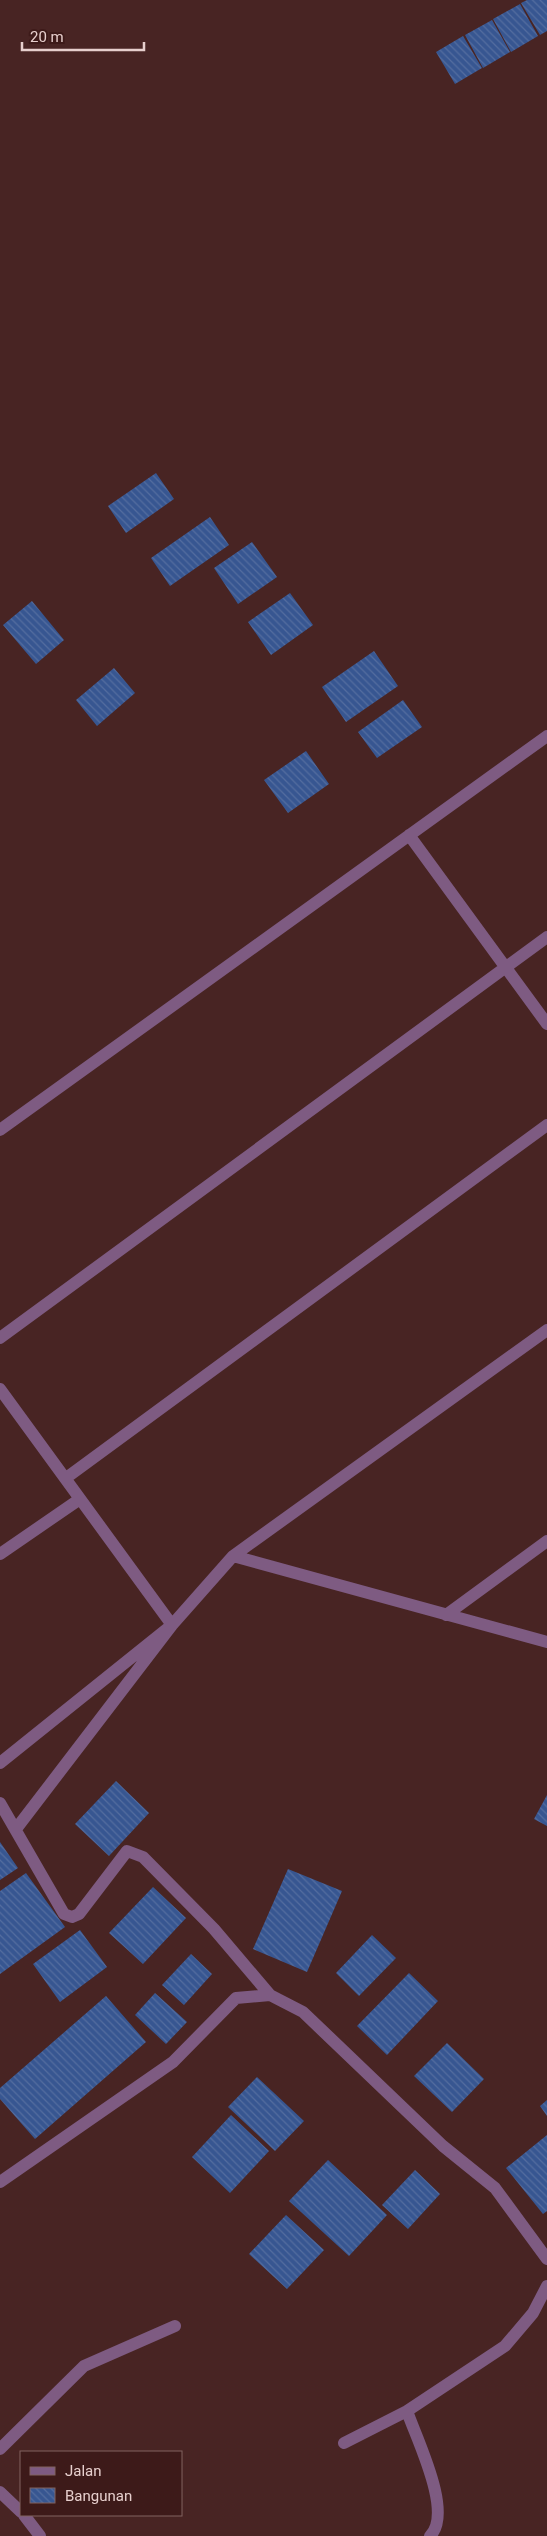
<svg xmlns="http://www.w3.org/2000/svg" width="547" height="2536" font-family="Roboto,sans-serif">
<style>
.building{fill:url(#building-back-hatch)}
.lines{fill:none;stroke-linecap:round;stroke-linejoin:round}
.minor{stroke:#7e5b82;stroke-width:12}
</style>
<defs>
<pattern id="building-back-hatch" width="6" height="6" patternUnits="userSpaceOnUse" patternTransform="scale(1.25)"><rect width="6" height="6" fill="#375691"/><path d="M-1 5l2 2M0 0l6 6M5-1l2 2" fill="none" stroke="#546d9f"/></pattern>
</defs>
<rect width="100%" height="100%" fill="#482423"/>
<!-- building -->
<path class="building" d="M527 0H547V31L540 35 521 3Z
M520 4 538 36 511 52 493 19Z
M492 20 510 52 483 68 465 35Z
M463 36 482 68 455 84 436 52Z
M156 473 174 499 126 533 108 506Z
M210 517 229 545 170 586 151 558Z
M252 542 277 577 238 604 214 568Z
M290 593 313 625 271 655 248 622Z
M32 601 64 640 36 664 3 625Z
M374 651 398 686 346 722 322 687Z
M114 668 135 693 97 726 76 700Z
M403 700 422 727 377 758 358 732Z
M306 751 329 784 288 813 264 780Z
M116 1781 149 1813 109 1856 75 1824Z
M547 1795V1826L534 1819Z
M0 1842 18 1868 0 1880Z
M288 1869 342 1891 307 1972 253 1949Z
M26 1873 65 1927 0 1974V1891Z
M153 1887 186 1918 143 1964 109 1933Z
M80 1930 107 1967 60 2002 33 1964Z
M372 1935 396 1958 359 1996 336 1973Z
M191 1954 212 1974 184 2005 162 1985Z
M409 1973 438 2001 387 2055 357 2026Z
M155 1993 187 2022 166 2044 135 2015Z
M106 1996 146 2042 35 2139 0 2099V2088Z
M447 2043 484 2079 452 2112 414 2076Z
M257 2077 304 2121 275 2151 228 2107Z
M547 2100V2116L540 2106Z
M231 2115 269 2151 230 2193 192 2157Z
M547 2135V2211L543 2214 506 2168Z
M328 2160 387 2215 349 2256 289 2201Z
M415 2170 440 2194 408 2229 382 2205Z
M286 2215 324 2250 287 2289 249 2254Z"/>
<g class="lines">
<!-- minor -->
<path class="minor" d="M409 835 547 1024
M0 1130 547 736
M0 1338 547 937
M0 1389 172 1625 233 1556 547 1330
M66 1478 547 1125
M0 1554 80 1499
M233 1556 547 1642
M446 1615 547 1541
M0 1763 172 1625 16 1829
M0 1803 64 1914 72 1917 79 1914 127 1851 143 1857 214 1929 270 1995 303 2012 443 2146 495 2188 547 2259
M0 2182 173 2062 236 1998 270 1995
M344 2443 407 2411
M0 2449 84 2366 175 2326
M0 2492 21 2512
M24 2515 40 2536
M430 2536C454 2513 416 2438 407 2411L505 2346 533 2313 547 2286"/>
</g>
<!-- legend -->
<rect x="20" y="2451" width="162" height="65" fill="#3d1a19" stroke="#816261"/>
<rect x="30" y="2467" width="25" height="8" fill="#7e5b82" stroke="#816261"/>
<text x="65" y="2476" font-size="15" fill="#e7cfcd">Jalan</text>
<rect x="30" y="2488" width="25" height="15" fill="url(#building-back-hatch)" stroke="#816261"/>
<text x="65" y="2501" font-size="15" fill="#e7cfcd">Bangunan</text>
<!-- scale -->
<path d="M22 42v8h122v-8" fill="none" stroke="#e7cfcd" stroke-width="2.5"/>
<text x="30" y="42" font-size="15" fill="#e7cfcd" stroke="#3d1a19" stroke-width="4" paint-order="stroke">20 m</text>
</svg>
